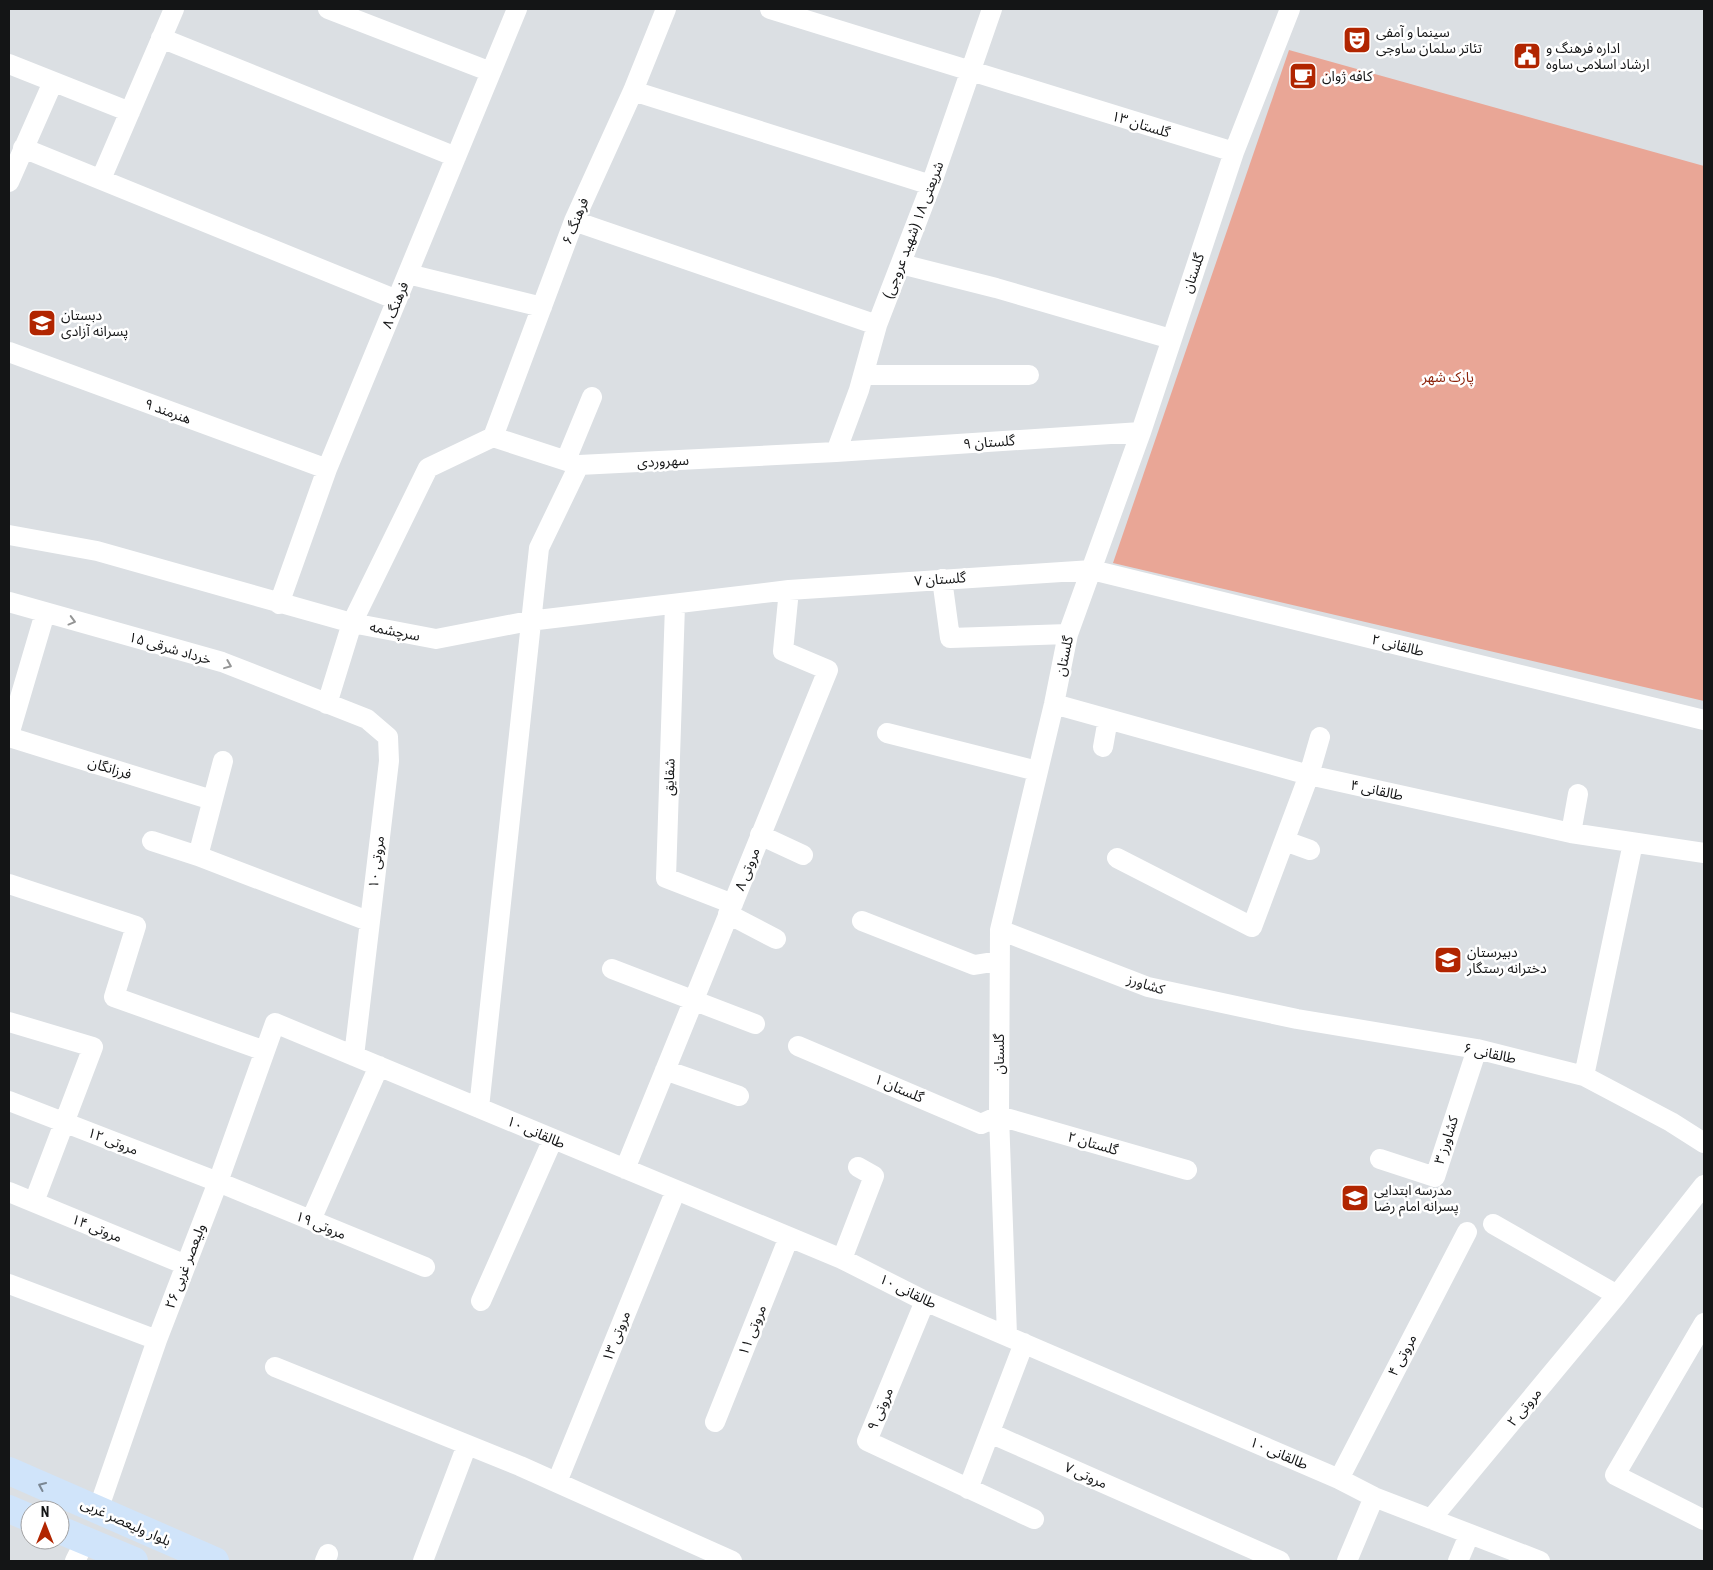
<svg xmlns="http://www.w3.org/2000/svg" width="1713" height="1570" font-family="'Roboto Condensed','Noto Sans Arabic',sans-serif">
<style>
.green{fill:#e9a696}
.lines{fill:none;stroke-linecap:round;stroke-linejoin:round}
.street{stroke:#fff;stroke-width:20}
.secondary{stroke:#d0e4fa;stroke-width:28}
.oneway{stroke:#959696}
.oneway2{stroke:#7b8793}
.labels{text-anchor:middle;stroke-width:5;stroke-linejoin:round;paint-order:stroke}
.poi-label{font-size:14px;fill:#141516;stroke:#fff;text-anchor:start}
.street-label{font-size:14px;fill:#141516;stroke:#fff}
.park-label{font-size:14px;fill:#8c240c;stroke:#fff}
</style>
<rect width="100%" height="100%" fill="#dbdfe3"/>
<!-- green -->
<path class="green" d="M1289 50 1704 166V701L1113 563Z"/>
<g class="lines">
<!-- street -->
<path class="street" d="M328 9 491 72
M770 9 1234 152
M161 38 456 157
M9 64 130 112
M633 91 931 185
M23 148 397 300
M101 179 174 9
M9 182 53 82
M574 221 877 325
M901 264 996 288 1171 339
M408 274 542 307
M9 352 327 469
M863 375H1029
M493 437 579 465 836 452 1141 432
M493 437 574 221 633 91 666 9
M836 452 859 390 877 325 931 185 992 9
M566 460 592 397
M9 535 97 551 352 623 436 639 529 621 789 590 1092 570 1704 720
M942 579 950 638 1068 634
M9 602 222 662 367 719 388 737 389 761 354 1056
M279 604 327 469 517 9
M675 605 666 878 733 904
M327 704 352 623 428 468 493 437
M1054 704 1309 775 1571 833 1704 853
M887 733 1037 771
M9 735 45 613
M9 737 212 800
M1103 747 1108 719
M223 761 198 856 368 921
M1571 833 1578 794
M760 835 803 855
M152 841 198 856
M1285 841 1310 850
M1117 858 1252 927 1309 775 1320 737
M9 884 136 926 114 997 265 1051
M728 914 776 939
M862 921 974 965 999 961
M1000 930 1148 987 1297 1019 1477 1049 1584 1076 1671 1122 1704 1143
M612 969 755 1024
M9 1022 93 1047 34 1202
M798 1046 981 1124 999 1116 1187 1170
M665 1070 739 1096
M1584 1076 1633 843
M9 1101 218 1182 425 1267
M479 1108 539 548 579 465
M1380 1159 1435 1177 1477 1049
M625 1169 828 670 783 651 789 590
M9 1192 186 1265
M311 1220 379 1066
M1493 1224 1617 1295
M842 1259 874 1176 858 1167
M9 1284 157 1340
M481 1301 553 1139
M925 1301 867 1441 1034 1519
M1704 1323 1615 1475 1704 1520
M1007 1335 999 1116 1000 930 1054 704 1068 634 1141 432 1234 152 1290 9
M275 1367 520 1466 732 1561
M715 1422 789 1237
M990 1433 1280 1561
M1339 1479 1467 1232
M557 1482 676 1190
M968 1489 1024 1343
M98 1510 157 1340 218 1182 275 1023 842 1259 925 1301 1339 1479 1374 1497 1540 1561
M1431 1519 1617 1295 1704 1185
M75 1561 85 1541
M325 1561 328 1554
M423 1561 467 1445
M1347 1561 1374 1497
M1458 1561 1469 1535"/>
<!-- secondary -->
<path class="secondary" d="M9 1471 215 1561
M9 1509 30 1518
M60 1530 134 1561"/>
</g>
<!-- one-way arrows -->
<defs><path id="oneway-chevron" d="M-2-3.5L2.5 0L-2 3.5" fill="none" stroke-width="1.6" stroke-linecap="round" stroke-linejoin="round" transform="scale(1.25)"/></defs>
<g class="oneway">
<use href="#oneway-chevron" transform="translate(72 621) rotate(15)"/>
<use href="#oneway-chevron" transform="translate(228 665) rotate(22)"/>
</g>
<use class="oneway2" href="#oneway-chevron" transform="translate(42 1486) rotate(-156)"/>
<!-- icons -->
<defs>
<symbol id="theatre-square" viewBox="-11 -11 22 22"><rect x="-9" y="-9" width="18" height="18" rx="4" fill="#b12500" stroke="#fff"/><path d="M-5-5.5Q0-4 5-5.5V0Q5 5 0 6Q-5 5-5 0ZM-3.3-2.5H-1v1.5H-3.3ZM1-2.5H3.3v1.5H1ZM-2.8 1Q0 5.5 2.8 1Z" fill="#fff"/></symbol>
<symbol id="civic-square" viewBox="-11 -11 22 22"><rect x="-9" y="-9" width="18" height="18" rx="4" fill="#b12500" stroke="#fff"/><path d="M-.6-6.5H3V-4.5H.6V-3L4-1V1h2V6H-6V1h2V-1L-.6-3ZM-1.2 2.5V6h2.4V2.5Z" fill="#fff"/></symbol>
<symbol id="cafe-square" viewBox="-11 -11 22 22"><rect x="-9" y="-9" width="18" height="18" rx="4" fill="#b12500" stroke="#fff"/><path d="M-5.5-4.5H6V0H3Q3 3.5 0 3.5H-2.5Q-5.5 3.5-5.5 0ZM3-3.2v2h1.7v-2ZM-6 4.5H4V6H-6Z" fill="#fff"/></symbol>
<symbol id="school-square" viewBox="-11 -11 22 22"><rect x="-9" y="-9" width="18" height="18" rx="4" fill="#b12500" stroke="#fff"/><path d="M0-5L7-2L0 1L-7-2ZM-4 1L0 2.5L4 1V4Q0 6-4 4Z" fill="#fff"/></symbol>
</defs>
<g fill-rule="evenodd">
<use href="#theatre-square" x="1341" y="24" width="32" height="32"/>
<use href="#civic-square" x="1511" y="40" width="32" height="32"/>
<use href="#cafe-square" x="1287" y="60" width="32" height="32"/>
<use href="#school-square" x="26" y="307" width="32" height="32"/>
<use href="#school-square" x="1432" y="944" width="32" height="32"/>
<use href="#school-square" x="1339" y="1182" width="32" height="32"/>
</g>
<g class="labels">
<!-- poi labels -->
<g class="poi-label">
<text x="1376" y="37">سینما و آمفی<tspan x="1376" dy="16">تئاتر سلمان ساوجی</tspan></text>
<text x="1546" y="53">اداره فرهنگ و<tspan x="1546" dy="16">ارشاد اسلامی ساوه</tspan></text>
<text x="1322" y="81">کافه ژوان</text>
<text x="61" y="320">دبستان<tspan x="61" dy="16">پسرانه آزادی</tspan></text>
<text x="1467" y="957">دبیرستان<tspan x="1467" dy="16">دخترانه رستگار</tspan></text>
<text x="1374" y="1195">مدرسه ابتدایی<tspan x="1374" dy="16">پسرانه امام رضا</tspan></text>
</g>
<!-- street labels -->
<g class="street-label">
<text transform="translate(1141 124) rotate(17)" y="5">گلستان ۱۳</text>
<text transform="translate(575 221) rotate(-68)" y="5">فرهنگ ۶</text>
<text transform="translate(913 230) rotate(-69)" y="5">شریعتی ۱۸ (شهید عروجی)</text>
<text transform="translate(1193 273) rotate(-71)" y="5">گلستان</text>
<text transform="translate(395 305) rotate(-68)" y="5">فرهنگ ۸</text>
<text transform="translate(168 411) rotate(20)" y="5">هنرمند ۹</text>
<text transform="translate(989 442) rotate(-4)" y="5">گلستان ۹</text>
<text transform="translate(663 461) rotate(-3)" y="5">سهروردی</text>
<text transform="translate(940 579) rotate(-4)" y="5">گلستان ۷</text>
<text transform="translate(395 631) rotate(11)" y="5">سرچشمه</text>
<text transform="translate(1398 645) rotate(14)" y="5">طالقانی ۲</text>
<text transform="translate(170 648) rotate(16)" y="5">۱۵ خرداد شرقی</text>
<text transform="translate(1064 656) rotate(-78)" y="5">گلستان</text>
<text transform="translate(110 768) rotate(17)" y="5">فرزانگان</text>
<text transform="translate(669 777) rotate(-88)" y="5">شقایق</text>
<text transform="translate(1377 790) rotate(12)" y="5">طالقانی ۴</text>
<text transform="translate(376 862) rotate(-83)" y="5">مروتی ۱۰</text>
<text transform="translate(747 869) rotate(-68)" y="5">مروتی ۸</text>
<text transform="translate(1146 984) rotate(17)" y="5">کشاورز</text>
<text transform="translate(1490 1053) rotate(12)" y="5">طالقانی ۶</text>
<text transform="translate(999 1054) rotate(-90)" y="5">گلستان</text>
<text transform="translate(899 1088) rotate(23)" y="5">گلستان ۱</text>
<text transform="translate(536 1132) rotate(23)" y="5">طالقانی ۱۰</text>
<text transform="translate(1446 1140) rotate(-72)" y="5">کشاورز ۳</text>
<text transform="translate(113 1141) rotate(21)" y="5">مروتی ۱۲</text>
<text transform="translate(1093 1143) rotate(16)" y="5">گلستان ۲</text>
<text transform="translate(321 1225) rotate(22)" y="5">مروتی ۱۹</text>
<text transform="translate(97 1228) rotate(22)" y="5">مروتی ۱۴</text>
<text transform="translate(185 1266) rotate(-69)" y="5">ولیعصر غربی ۲۶</text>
<text transform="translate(908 1291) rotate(26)" y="5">طالقانی ۱۰</text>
<text transform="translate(752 1330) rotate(-68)" y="5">مروتی ۱۱</text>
<text transform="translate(616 1336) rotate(-68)" y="5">مروتی ۱۳</text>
<text transform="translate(1402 1355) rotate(-62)" y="5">مروتی ۴</text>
<text transform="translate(1524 1407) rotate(-50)" y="5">مروتی ۲</text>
<text transform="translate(880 1409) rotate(-67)" y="5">مروتی ۹</text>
<text transform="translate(1279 1453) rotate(23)" y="5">طالقانی ۱۰</text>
<text transform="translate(1086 1475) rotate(24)" y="5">مروتی ۷</text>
<text transform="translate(126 1522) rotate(24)" y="5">بلوار ولیعصر غربی</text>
</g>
<!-- park labels -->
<g class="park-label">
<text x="1448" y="382">پارک شهر</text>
</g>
</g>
<!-- border -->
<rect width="1713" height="1570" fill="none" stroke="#141516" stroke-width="20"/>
<!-- north arrow -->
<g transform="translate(45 1525)"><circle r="24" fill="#ffffff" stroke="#a1a1a2"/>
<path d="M0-4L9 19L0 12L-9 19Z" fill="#b12500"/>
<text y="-8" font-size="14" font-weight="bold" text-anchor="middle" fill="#141516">N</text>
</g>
</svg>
